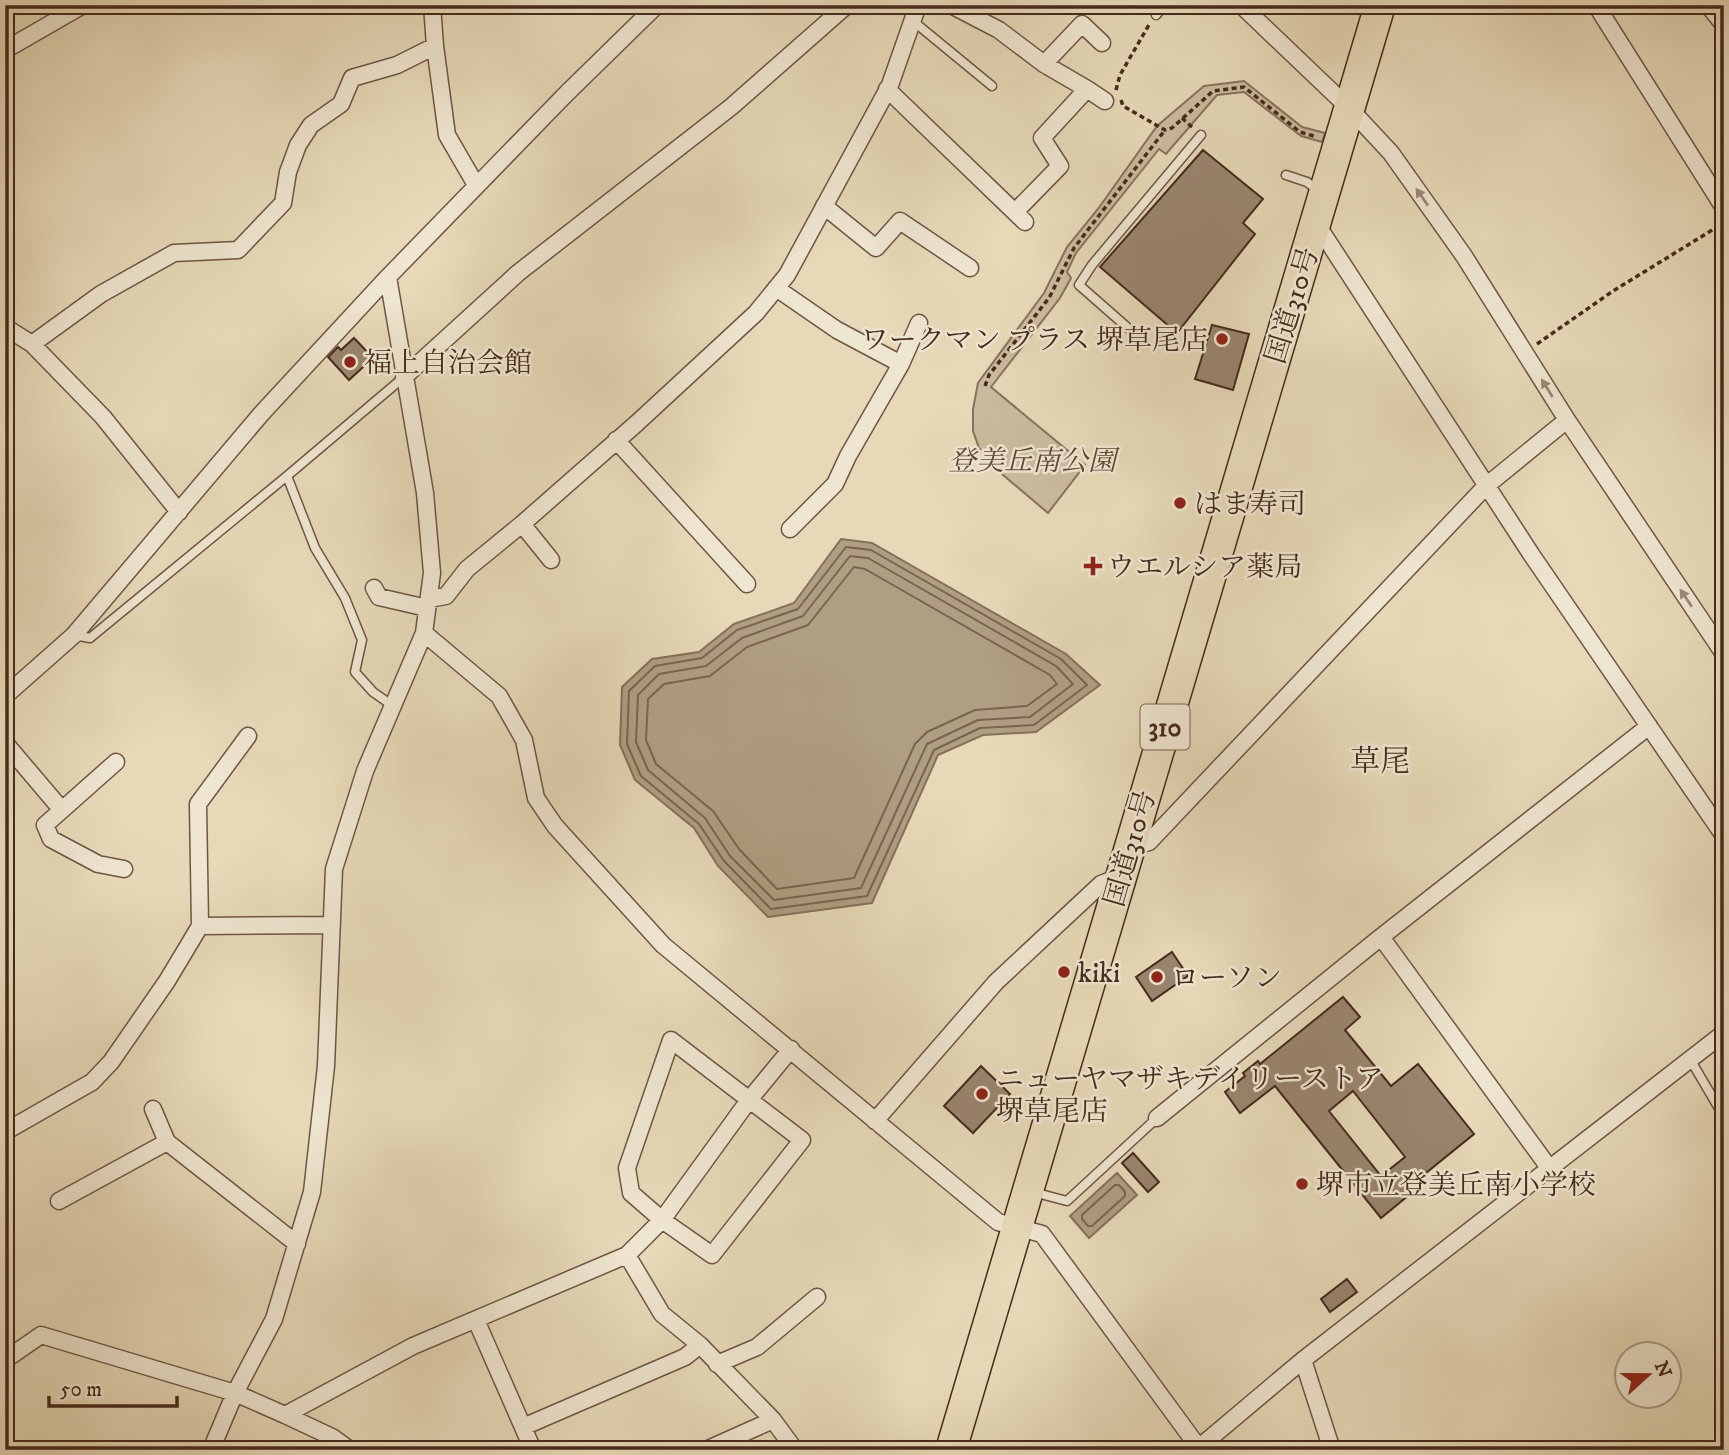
<svg xmlns="http://www.w3.org/2000/svg" width="1729" height="1455" font-family="'IM FELL DW Pica','Noto Serif JP',serif">
<style>
.green{fill:#cbbb9e;stroke:#88725e;stroke-width:2}
.water{fill:#b09e83;stroke:#85705a;stroke-width:2}
.lines{fill:none;stroke-linecap:round;stroke-linejoin:round}
.shore{stroke:#7a6450;stroke-width:2}
.building{fill:#99856e;stroke:#452a1d;stroke-width:2;fill-rule:evenodd}
.lane-casing{stroke:#6e5644;stroke-width:11}
.street-casing{stroke:#6e5644;stroke-width:19}
.highway-casing{stroke:#452a1d;stroke-width:33}
.path{stroke:#452a1d;stroke-width:3.5;stroke-dasharray:5 3.5;stroke-linecap:butt}
.lane{stroke:#efe6d1;stroke-width:8}
.street{stroke:#efe6d1;stroke-width:16}
.highway{stroke:#e7d9b8;stroke-width:30}
.oneway{fill:#9a8877}
.poi-dot{fill:#8f2418;stroke:#efe6d1;stroke-width:2.5}
.labels{text-anchor:middle;stroke-width:5;stroke-linejoin:round;paint-order:stroke}
.shield{fill:#efe6d1;stroke:#786253;stroke-width:2}
.shield-label{font-size:26px;font-weight:bold;fill:#452a1d}
.street-label{font-size:28px;fill:#452a1d;stroke:#efe6d1}
.poi-label{font-size:28px;fill:#452a1d;stroke:#efe6d1;text-anchor:start}
.park-label{font-size:28px;font-style:italic;fill:#604737;stroke:#efe6d1}
.neighbourhood-label{font-size:30px;fill:#452a1d;stroke:#efe6d1}
</style>
<rect width="100%" height="100%" fill="#e7d9b8"/>
<filter id="stains"><feTurbulence type="fractalNoise" baseFrequency=".00286" numOctaves="4"/><feColorMatrix values="0 0 0 0 .2 0 0 0 0 .09 0 0 0 0 .02 0 0 0 .5 -.17"/></filter>
<radialGradient id="worn" r=".72"><stop offset=".6" stop-color="#630" stop-opacity="0"/><stop offset="1" stop-color="#630" stop-opacity=".3"/></radialGradient>
<!-- green -->
<path class="green" d="M1244 81 1302 127 1325 133 1322 142 1301 136 1244 92 1217 95 1166 154 1159 149 1076 253 1067 272 1071 278 1060 298 991 387 1085 465 1048 513 996 469 979 448 973 431V409L978 383 1044 293 1067 247 1098 209 1157 126 1204 86Z"/>
<!-- water -->
<path class="water" d="M841 539 872 543 1066 654 1100 685 1036 732 983 735 938 755 872 903 768 917 718 866 694 828 635 780 620 745 622 687 652 659 699 652 734 624 794 603Z
M1117 1173 1137 1195 1089 1238 1070 1216Z"/>
<g class="lines">
<!-- shore -->
<path class="shore" d="M846 547 871 550 1061 659 1087 685 1034 725 980 728 934 750 867 896 771 909 724 861 699 824 641 776 627 744 629 691 655 666 702 658 737 630 798 609Z
M850 556 868 558 1056 666 1073 684 1030 717 978 720 927 744 861 888 774 900 730 856 705 818 648 770 636 742 638 695 659 674 706 666 742 638 803 616Z
M854 567 865 569 1050 675 1057 684 1027 706 975 710 927 732 915 744 854 878 777 889 739 849 713 811 656 764 646 740 648 699 664 684 710 676 747 647 808 625Z
M1115 1185H1119L1125 1192V1196L1092 1226H1088L1082 1219V1215Z"/>
</g>
<!-- building -->
<path class="building" d="M1203 150 1263 199 1243 223 1255 234 1177 333 1100 267Z
M1212 325 1249 334 1233 390 1195 379Z
M354 338 373 358 349 380 328 357 338 347 341 350Z
M1172 952 1188 976 1152 1001 1136 977Z
M1343 997 1360 1017 1345 1030 1391 1086 1418 1064 1474 1134 1405 1190 1409 1195 1381 1218 1275 1086 1240 1113 1225 1092 1245 1076 1243 1073 1258 1061 1260 1064ZM1353 1091 1405 1157 1381 1176 1329 1111Z
M981 1066 1010 1094 973 1133 944 1106Z
M1133 1153 1159 1182 1148 1192 1122 1163Z
M1347 1279 1357 1292 1330 1312 1321 1299Z"/>
<g class="lines">
<defs>
<path id="lane" d="M1156 15 1165 5
M913 21 992 86
M1286 175 1307 182 1319 191
M1128 328 1079 285 1092 265 1201 135
M74 635 90 638 287 476
M393 706 373 692 355 672 362 640 345 598 315 548 287 476 404 377
M1690 1059 1724 1117
M1033 1192 1067 1201 1157 1118"/>
<path id="street" d="M432 5 435 46 447 135 476 185
M951 5 999 30 1044 64 1087 89 1042 138 1060 166 1015 212
M1241 5 1350 109 1391 153 1464 256 1567 420 1724 654
M1596 5 1724 208
M1708 5 1724 25
M5 50 83 5
M1044 64 1082 24 1102 43
M887 89 1025 222
M1087 89 1105 101
M824 206 876 248 900 221 970 268
M1316 223 1531 554 1724 836
M776 288 837 330 901 364
M5 327 32 344 103 417 179 512
M32 344 101 294 174 253 238 250 283 203 288 172 298 145 311 125 341 104 352 78 397 65 435 46
M404 377 518 273 731 107 847 5
M616 440 747 584
M522 524 551 560
M790 529 835 484 848 456 901 364 919 323
M374 588 379 597 427 608
M429 599 446 596 467 569 522 524 637 423 756 313 787 275 890 85 918 5
M424 633 499 696 524 740 536 798 555 826 663 945 998 1222 1042 1234 1199 1448
M5 696 74 635 262 413 388 277 567 93 657 5
M5 743 61 809
M116 762 45 825 51 839 98 864 124 869
M1129 848 1149 842 1486 486 1567 420
M200 926 332 925
M1381 937 1649 726
M671 1040 802 1140 712 1255 662 1220 631 1193 627 1168Z
M153 1109 167 1142 297 1244
M1157 1118 1381 937 1550 1169
M875 1121 996 982 1101 884 1121 876
M5 1127 8 1130 92 1082 111 1062 167 981 200 926 198 804 248 736
M59 1201 167 1142
M627 1255 662 1314 700 1345 773 1420 795 1450
M476 1320 533 1450
M5 1360 41 1335 235 1393 285 1415 413 1346 627 1255 662 1220 749 1100 791 1049
M1303 1360 1332 1450
M717 1364 757 1347 817 1297
M285 1415 332 1437 350 1450
M523 1427 685 1357 700 1345
M211 1450 235 1393 274 1319 312 1192 326 1066 334 869 365 771 424 633 432 573 425 493 388 277
M706 1450 773 1420
M1196 1450 1303 1360 1724 1033"/>
<path id="highway" d="M951 1450 1380 5"/>
</defs>
<!-- lane casing -->
<use href="#lane" class="lane-casing"/>
<!-- street casing -->
<use href="#street" class="street-casing"/>
<!-- highway casing -->
<use href="#highway" class="highway-casing"/>
<!-- path -->
<path class="path" d="M1116 90 1120 75 1150 23
M1121 100 1123 106 1165 130 1172 128 1213 91 1244 87 1300 132 1317 137
M1182 118 1194 129
M1537 344 1613 291 1722 224
M985 386 989 375 1049 298 1074 248 1165 130"/>
<!-- lane -->
<use href="#lane" class="lane"/>
<!-- street -->
<use href="#street" class="street"/>
<!-- highway -->
<use href="#highway" class="highway"/>
</g>
<!-- one-way arrows -->
<defs><path id="oneway-solid" d="M-6-.8H1V-3.2L6.5 0L1 3.2V.8H-6Z" transform="scale(1.75)"/></defs>
<g class="oneway">
<use href="#oneway-solid" transform="translate(1422 197) rotate(-125)"/>
<use href="#oneway-solid" transform="translate(1547 388) rotate(-122)"/>
<use href="#oneway-solid" transform="translate(1686 598) rotate(-124)"/>
</g>
<!-- markers -->
<g class="poi-dot">
<circle cx="1222" cy="339" r="7"/>
<circle cx="350" cy="362" r="7"/>
<circle cx="1180" cy="503" r="7"/>
<path d="M1089.5 555.5h7v7h7v7h-7v7h-7v-7h-7v-7h7z"/>
<circle cx="1064" cy="972" r="7"/>
<circle cx="1157" cy="977" r="7"/>
<circle cx="982" cy="1094" r="7"/>
<circle cx="1302" cy="1184" r="7"/>
</g>
<g class="labels">
<!-- shield labels -->
<rect class="shield" x="1140.5" y="704.5" width="49" height="45" rx="5"/>
<g class="shield-label">
<text x="1165" y="736">310</text>
</g>
<!-- street labels -->
<g class="street-label">
<text transform="translate(1291 305) rotate(-73)" y="10">国道310号</text>
<text transform="translate(1129 848) rotate(-74)" y="10">国道310号</text>
</g>
<!-- poi labels -->
<g class="poi-label">
<text x="1208" y="349" text-anchor="end">ワークマン プラス 堺草尾店</text>
<text x="364" y="372">福上自治会館</text>
<text x="1194" y="513">はま寿司</text>
<text x="1107" y="576">ウエルシア薬局</text>
<text x="1078" y="982">kiki</text>
<text x="1171" y="987">ローソン</text>
<text x="996" y="1088">ニューヤマザキデイリーストア<tspan x="996" dy="32">堺草尾店</tspan></text>
<text x="1316" y="1194">堺市立登美丘南小学校</text>
</g>
<!-- park labels -->
<g class="park-label">
<text x="1032" y="470">登美丘南公園</text>
</g>
<!-- neighbourhood labels -->
<g class="neighbourhood-label">
<text x="1380" y="771">草尾</text>
</g>
</g>
<!-- margin -->
<rect width="1729" height="1455" fill="none" stroke="#e7d9b8" stroke-width="28"/>
<rect x="7" y="7" width="1715" height="1441" fill="none" stroke="#452a1d" stroke-width="3.5"/>
<rect x="14" y="14" width="1701" height="1427" fill="none" stroke="#452a1d" stroke-width="2"/>
<!-- north arrow -->
<g transform="translate(1648 1375) rotate(69)"><circle r="33" fill="#efe6d1" stroke="#ab9b89" stroke-width="2"/>
<path d="M0-5L12 26L0 18L-12 26Z" fill="#8f2418"/>
<text y="-10" font-size="19" font-weight="bold" text-anchor="middle" fill="#452a1d">N</text>
</g>
<!-- scale -->
<path d="M49 1396v10h128v-10" fill="none" stroke="#452a1d" stroke-width="3.5"/>
<text x="60" y="1396" font-size="21" fill="#452a1d" stroke="#efe6d1" stroke-width="5" paint-order="stroke">50 m</text>
<rect width="100%" height="100%" filter="url(#stains)"/>
<rect width="100%" height="100%" fill="url(#worn)"/>
</svg>
